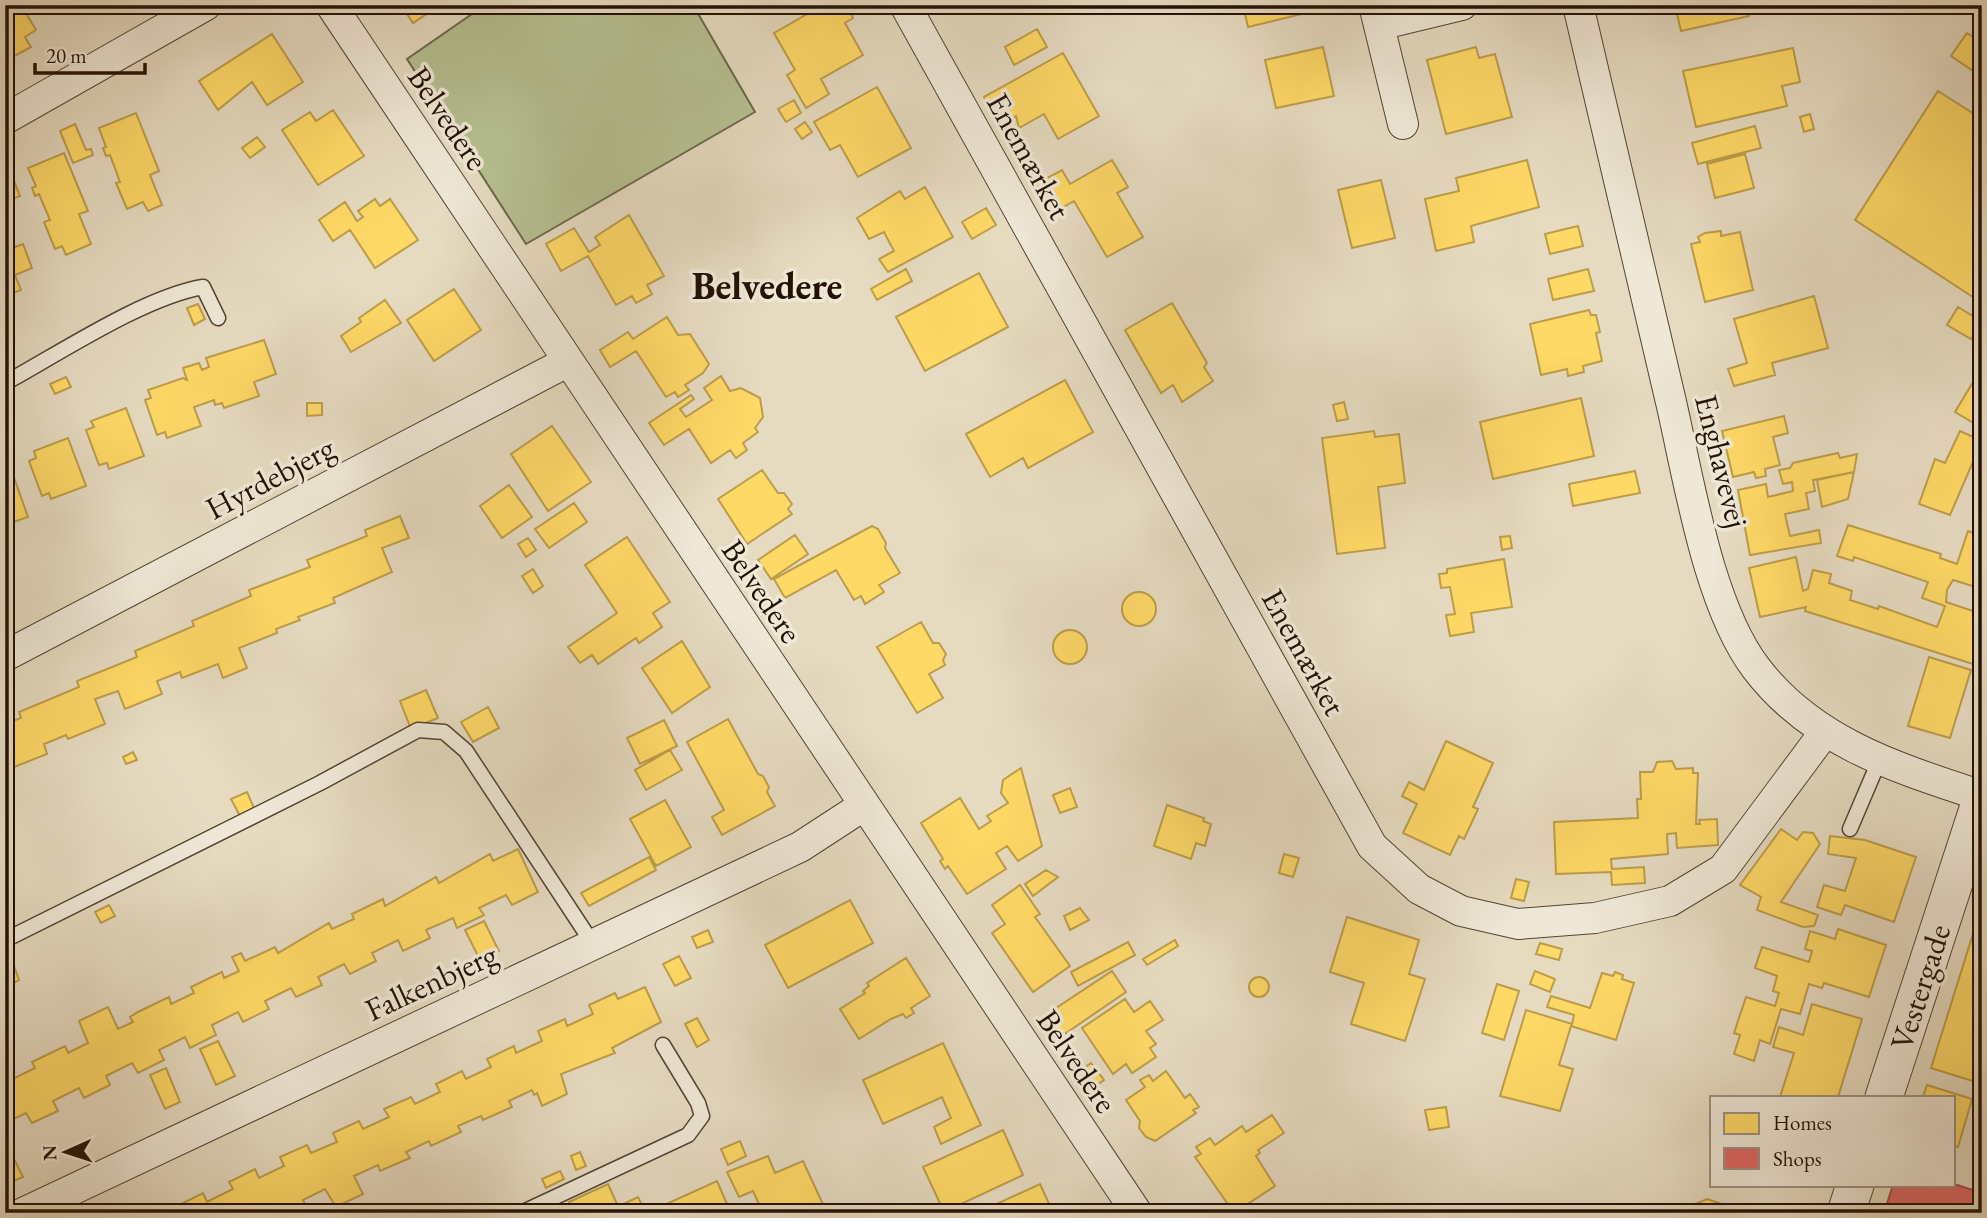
<svg xmlns="http://www.w3.org/2000/svg" width="1987" height="1218" font-family="'EB Garamond',serif">
<style>
.green{fill:#b6c092;stroke:#6c684b;stroke-width:2}
.homes{fill:#ffd966;stroke:#bd9d49;stroke-width:2}
.shops{fill:#e06666;stroke:#a74c49;stroke-width:2}
.lines{fill:none;stroke-linecap:round;stroke-linejoin:round}
.service-casing{stroke:#544433;stroke-width:17}
.minor-casing{stroke:#544433;stroke-width:32}
.tertiary-casing{stroke:#544433;stroke-width:39}
.service{stroke:#efe8d7;stroke-width:14}
.minor{stroke:#efe8d7;stroke-width:30}
.tertiary{stroke:#efe8d7;stroke-width:37}
.labels{text-anchor:middle;stroke-width:7;stroke-linejoin:round;paint-order:stroke}
.street-label{font-size:32px;fill:#231104;stroke:#efe8d7}
.district-label{font-size:38px;font-weight:bold;fill:#231104;stroke:#efe8d7}
</style>
<rect width="100%" height="100%" fill="#e6dbc1"/>
<filter id="stains"><feTurbulence type="fractalNoise" baseFrequency=".00286" numOctaves="4"/><feColorMatrix values="0 0 0 0 .2 0 0 0 0 .09 0 0 0 0 .02 0 0 0 .5 -.17"/></filter>
<radialGradient id="worn" r=".72"><stop offset=".6" stop-color="#630" stop-opacity="0"/><stop offset="1" stop-color="#630" stop-opacity=".3"/></radialGradient>
<!-- green -->
<path class="green" d="M485 5H693L755 112 526 244 407 59Z"/>
<!-- homes -->
<path class="homes" d="M5 5H21L36 30 25 37 31 47 5 61Z
M401 5H440L413 23Z
M823 5H846L853 18 845 23 863 55 821 79 829 94 806 108 787 75 795 70 774 33Z
M1243 5H1309L1310 12 1248 27Z
M1675 5H1747L1749 16 1681 31Z
M1037 29 1047 47 1014 65 1005 47Z
M1967 33 1982 43V77L1951 56Z
M272 34 303 82 267 105 252 82 218 110 199 81Z
M1323 47 1334 96 1276 108 1265 60Z
M1476 47 1479 58 1495 54 1512 117 1446 134 1427 60Z
M1793 48 1800 82 1782 86 1787 106 1696 127 1683 71Z
M1063 53 1099 116 1058 139 1044 114 1019 128 1016 116 1000 125 984 97Z
M877 87 911 148 858 177 840 145 830 150 814 122Z
M1938 91 1982 119V303L1855 220Z
M794 100 801 113 786 122 778 109Z
M333 110 364 156 318 185 282 130 310 112 316 121Z
M136 113 159 171 150 175 162 205 148 211 143 202 127 209 116 183 120 182 110 155 106 156 103 148 106 147 99 128Z
M1810 114 1814 129 1804 132 1800 117Z
M805 122 812 132 802 139 795 129Z
M75 124 86 150 91 149 93 155 73 163 60 131Z
M1755 126 1761 148 1698 164 1692 143Z
M257 137 265 147 250 158 242 148Z
M64 153 88 211 79 214 91 244 66 255 62 246 55 249 44 222 50 220 39 194 35 196 32 188 36 186 28 168Z
M1745 154 1754 188 1715 198 1707 164Z
M5 159 20 196 5 202Z
M1112 160 1128 187 1117 193 1143 237 1107 257 1074 201 1053 213 1036 184 1062 170 1070 184Z
M1527 160 1539 207 1471 226 1474 242 1436 251 1425 199 1459 191 1456 178Z
M1381 180 1395 238 1352 248 1338 190Z
M925 187 953 237 888 272 879 259 894 251 884 232 869 239 857 218 900 191 905 199Z
M375 199 380 206 390 199 418 240 375 268 350 230 333 241 319 220 345 202 357 221 363 217 358 211Z
M986 208 996 225 972 239 962 222Z
M629 215 664 276 647 285 652 294 636 303 632 296 616 305 588 256 561 271 546 244 574 228 589 252 600 245 595 237Z
M5 223 15 247 23 244 32 268 15 275 21 290 5 296Z
M1578 226 1583 246 1550 254 1545 234Z
M1721 231V236L1740 232 1753 290 1705 302 1691 244 1700 242 1698 237 1705 233Z
M906 269 912 281 877 300 871 289Z
M1588 269 1594 291 1553 300 1548 279Z
M979 273 1008 327 925 371 896 317Z
M454 289 481 330 434 361 407 320Z
M1814 296 1828 348 1772 363 1775 375 1734 386 1728 369 1747 363 1734 319Z
M385 300 401 323 351 352 341 336 361 322 359 318Z
M1172 303 1207 363 1204 367 1213 381 1182 402 1173 385 1161 393 1125 330Z
M198 304 205 319 194 325 187 308Z
M1958 307 1981 321 1971 339 1947 325Z
M1589 310 1591 315H1596L1600 332 1596 333 1602 361 1583 366 1584 372 1568 376 1567 369 1541 375 1530 324Z
M667 317 678 335 690 334 709 364 703 373 685 385 689 390 678 397 675 392 666 397 636 351 610 367 600 350 628 332 633 339Z
M264 340 276 374 254 382 259 396 224 408 222 403 215 405 214 400 194 407 201 426 167 438 165 432 157 435 145 400 151 398 148 390 183 378 187 380 183 368 199 363 202 370 209 367 206 358Z
M1982 367V428L1955 412Z
M721 376 730 391 741 388 760 398 763 417 755 428 758 432 743 443 747 450 736 458 730 450 711 463 689 429 664 445 649 423 691 395 694 399 680 409 686 417 712 400 704 388Z
M66 377 71 387 55 394 50 384Z
M1065 380 1093 432 1028 468 1023 458 990 477 966 434Z
M1581 398 1594 456 1493 479 1480 422Z
M1344 402 1348 419 1337 421 1333 405Z
M307 403H322V415L307 416Z
M126 408 144 456 109 469 107 463 99 465 86 430 94 427 91 421Z
M1784 416 1788 433 1773 437 1780 465 1765 469 1766 476 1756 478 1754 472 1733 477 1722 431Z
M552 426 591 482 548 511 511 454Z
M1374 431 1375 437 1399 434 1405 483 1378 487 1385 548 1337 554 1322 438Z
M1960 431 1982 441 1950 515 1919 504 1935 459 1945 463Z
M68 438 86 486 51 499 49 493 42 496 29 461 36 458 34 451Z
M1838 453 1840 458 1857 454 1854 472 1813 480 1815 491 1806 493 1809 509 1785 514 1790 536 1819 530 1821 543 1750 555 1738 490 1766 484 1768 497 1793 491 1792 482 1783 484 1779 470 1790 468 1793 463Z
M11 469 28 517 5 525V471Z
M762 470 778 493H784L792 504 788 509 792 514 747 544 718 499Z
M1635 471 1640 493 1573 506 1569 484Z
M1854 472 1848 499 1822 507 1817 480Z
M509 485 532 517 502 538 480 506Z
M574 503 587 522 549 548 535 529Z
M400 516 409 538 382 548 392 572 333 598 335 603 298 617 300 620 276 629 277 633 239 648 247 668 223 678 218 664 182 678 180 672 157 681 162 694 125 709 118 691 95 699 105 724 68 739 66 735 44 744 47 754 9 769 5 759V724L21 718 19 712 79 687 77 681 137 657 135 651 194 626 192 621 251 596 249 590 310 567 307 560 367 536 365 530Z
M1848 525 1941 554 1940 558 1957 564 1968 531 1982 536V589L1953 580 1947 590 1946 602 1982 614V642L1973 664 1821 616 1805 611 1806 607 1760 617 1749 568 1796 557 1803 591 1808 589 1813 570 1831 574 1829 583 1852 591 1850 600 1878 609 1879 606 1937 627 1945 606 1922 598 1928 582 1854 557 1853 561 1837 556Z
M872 526 878 529 886 543 885 548 900 573 879 585 884 592 865 604 861 596 854 600 836 570 785 598 774 579Z
M795 535 808 554 771 579 758 560Z
M1510 536 1512 548 1502 550 1500 537Z
M627 537 670 602 653 613 662 627 639 643 636 638 598 664 592 655 580 663 568 647 617 613 585 565Z
M528 538 536 550 526 557 518 544Z
M1504 559 1512 607 1471 613 1474 632 1450 636 1446 615 1455 614 1450 587 1441 588 1439 574 1447 573V569Z
M533 569 543 586 533 593 522 576Z
M1122 609a17 17 0 1 1 34 0a17 17 0 1 1-34 0Z
M921 622 933 643H939L946 654 943 660 945 665 929 674 943 698 917 713 877 647Z
M1053 647a17 17 0 1 1 34 0a17 17 0 1 1-34 0Z
M682 641 710 687 672 713 642 668Z
M1929 657 1971 670 1950 738 1908 726Z
M426 690 438 718 411 729 400 701Z
M488 707 499 728 473 742 461 722Z
M728 719 758 774 763 776 769 787 767 792 775 806 722 835 712 817 724 810 687 742Z
M664 720 677 746 640 764 627 738Z
M1446 741 1493 763 1473 807 1478 809 1464 839 1459 836 1450 855 1403 833 1417 804 1402 796 1409 782 1424 790Z
M670 750 682 770 646 790 635 770Z
M133 752 137 760 126 764 123 757Z
M1672 761 1676 769 1693 768V773H1698L1696 824H1700L1699 820 1717 819 1718 845 1677 848 1676 833 1667 834 1668 854 1611 859 1612 869 1644 867 1645 883 1612 885 1611 872 1556 874 1554 822 1638 818 1637 799H1641L1640 772H1653L1657 762Z
M1021 768 1042 846 1018 861 1007 846 996 853 1006 869 967 894 948 866 945 869 940 861 943 859 921 823 960 798 979 829 991 821 987 816 1008 803 1001 793 1003 780Z
M1070 788 1077 807 1060 813 1053 795Z
M247 792 254 808 240 816 231 799Z
M665 800 691 847 656 866 630 819Z
M1167 805 1204 818 1203 821 1211 824 1205 846 1196 843 1191 859 1154 846Z
M1781 829 1797 840 1803 832 1813 833 1820 844 1781 902 1818 915 1814 926 1803 927 1757 910 1761 897 1740 885Z
M1830 836 1865 840 1916 857 1894 922 1845 905 1841 915 1817 907 1824 885 1845 891 1856 858 1828 854Z
M518 849 538 892 512 905 506 895 479 908 484 915 457 928 453 918 426 930 430 938 403 951 398 940 372 953 376 961 350 974 344 964 318 977 322 985 296 997 291 988 265 1001 269 1009 243 1022 238 1012 212 1025 216 1035 190 1048 185 1037 159 1050 164 1060 138 1073 132 1063 106 1076 110 1085 84 1098 79 1088 53 1101 58 1111 32 1123 26 1113 5 1123V1075L10 1072 13 1079 35 1068 32 1062 65 1046 68 1053 88 1043 79 1021 108 1007 118 1029 133 1022 130 1017 138 1012 169 997 171 1004 194 993 191 987 222 972 224 978 239 971 232 957 241 953 245 961 275 947 278 953 329 923 332 929 354 919 352 914 383 899 385 906 436 877 439 883 490 854 493 861Z
M1284 854 1299 858 1293 877 1279 873Z
M649 857 656 870 589 906 581 893Z
M1046 870 1058 877 1033 896 1025 884Z
M1516 879 1529 882 1524 901 1511 898Z
M1020 885 1040 914 1035 917 1070 966 1033 992 992 933 1005 924 992 905Z
M850 900 873 943 788 988 765 945Z
M109 905 115 916 101 923 95 912Z
M1982 905V1073L1979 1083 1931 1068Z
M1080 908 1089 920 1070 930 1064 916Z
M1347 917 1419 940 1409 974 1425 979 1405 1041 1351 1024 1364 983 1330 972Z
M484 921 499 951 480 960 465 930Z
M1838 929 1886 945 1869 997 1824 983 1822 988 1809 984 1800 1014 1781 1009 1770 1044 1760 1040 1754 1061 1734 1054 1740 1035 1734 1033 1746 997 1775 1006 1779 993 1773 991 1777 976 1755 968 1762 947 1809 962 1812 951 1805 949 1810 931 1835 939Z
M708 930 713 942 697 948 692 937Z
M1175 940 1178 946 1147 965 1143 959Z
M1128 942 1135 955 1078 986 1071 972Z
M1540 943 1562 949 1559 960 1536 954Z
M679 956 691 978 675 986 663 964Z
M906 958 930 996 911 1008 914 1013 906 1018 903 1014 891 1019 859 1039 840 1009 865 993 863 991 869 986 867 983Z
M14 966 19 980 9 986 5 970Z
M1112 971 1126 992 1053 1042 1038 1020Z
M1535 971 1555 979 1550 992 1530 984Z
M1615 972 1623 975 1622 979 1634 983 1616 1040 1571 1026 1559 1065 1573 1069 1560 1111 1500 1096 1526 1010 1572 1024 1574 1015 1547 1007 1551 996 1590 1008 1602 973 1613 976Z
M1249 987a10 10 0 1 1 20 0a10 10 0 1 1-20 0Z
M1497 984 1519 991 1504 1040 1482 1033Z
M645 987 661 1022 612 1048 615 1053 561 1074 567 1094 542 1106 537 1093 534 1095 532 1090 509 1101 512 1107 483 1120 481 1116 458 1126 461 1132 431 1146 429 1141 406 1152 410 1158 380 1171 378 1165 354 1176 363 1194 336 1207 325 1189 303 1200 306 1206 291 1213H180L177 1206 203 1193 207 1202 233 1189 229 1182 255 1169 259 1178 284 1166 280 1157 307 1145 311 1153 337 1142 333 1133 359 1121 363 1129 389 1117 384 1109 411 1097 415 1104 440 1092 436 1084 462 1071 466 1079 491 1067 487 1059 514 1046 516 1053 542 1041 538 1031 565 1019 567 1026 593 1014 589 1005 615 993 618 999Z
M1125 999 1134 1012 1150 1001 1163 1020 1146 1031 1156 1044 1150 1048 1156 1057 1132 1073 1126 1064 1113 1074 1082 1028Z
M1812 1004 1862 1019 1838 1097H1780L1794 1053 1773 1047 1779 1027 1803 1035Z
M697 1018 709 1040 697 1047 685 1024Z
M218 1041 235 1076 216 1085 200 1049Z
M943 1043 981 1125 941 1144 934 1127 951 1118 942 1097 883 1124 863 1080Z
M1091 1063 1104 1080 1087 1092 1074 1075Z
M166 1068 180 1102 165 1109 150 1075Z
M1166 1071 1185 1098 1190 1094 1199 1107 1193 1110 1196 1113 1155 1141 1146 1137 1139 1128 1140 1121 1126 1100 1145 1087 1140 1080 1149 1075 1153 1081Z
M1927 1085 1972 1099 1958 1147 1954 1145V1097H1923Z
M1446 1107 1449 1127 1429 1130 1425 1110Z
M1272 1115 1284 1133 1258 1150 1260 1153 1256 1156 1275 1186 1234 1213 1195 1157 1201 1154 1196 1147 1210 1138 1215 1145 1242 1126 1246 1132Z
M1003 1130 1023 1175 944 1212 923 1167Z
M5 1141 23 1177 5 1185Z
M740 1141 746 1156 728 1165 721 1149Z
M580 1152 586 1166 576 1170 571 1156Z
M768 1156 775 1173 803 1161 827 1213H763L753 1191 739 1197 727 1172Z
M560 1171 564 1179 546 1188 542 1179Z
M717 1181 731 1213H622L619 1206 638 1197 644 1209 647 1208 649 1212Z
M608 1184 621 1213H594L592 1210 575 1213 569 1202Z
M1040 1184 1051 1208 1040 1213H992L990 1207Z
M1707 1199 1739 1210 1745 1213H1674Z"/>
<!-- shops -->
<path class="shops" d="M1954 1184 1982 1193V1213H1884L1893 1185Z"/>
<g class="lines">
<defs>
<path id="service" d="M5 383C60 353 144 297 203 287L218 318
M1850 829 1879 761
M5 940 320 783 418 730 444 732 466 751 593 944
M521 1213 688 1135 702 1116 698 1103 663 1045"/>
<path id="minor" d="M331 5 1137 1213
M905 5 1372 846 1419 889 1461 911 1518 924 1595 918 1670 901 1723 869 1824 733
M1374 5 1403 124
M1578 5C1609 138 1640 270 1671 402 1689 480 1708 605 1756 668 1812 742 1897 768 1982 796
M1379 25 1462 5
M5 119 206 5
M5 656 567 362
M23 1213 800 847 863 806"/>
<path id="tertiary" d="M1884 1097 1982 797
M1846 1213 1855 1185"/>
</defs>
<!-- service casing -->
<use href="#service" class="service-casing"/>
<!-- minor casing -->
<use href="#minor" class="minor-casing"/>
<!-- tertiary casing -->
<use href="#tertiary" class="tertiary-casing"/>
<!-- service -->
<use href="#service" class="service"/>
<!-- minor -->
<use href="#minor" class="minor"/>
<!-- tertiary -->
<use href="#tertiary" class="tertiary"/>
</g>
<g class="labels">
<!-- street labels -->
<g class="street-label">
<text transform="translate(448 118) rotate(56)" y="11">Belvedere</text>
<text transform="translate(1029 156) rotate(61)" y="11">Enemærket</text>
<text transform="translate(1722 461) rotate(76)" y="11">Enghavevej</text>
<text transform="translate(270 478) rotate(-28)" y="11">Hyrdebjerg</text>
<text transform="translate(762 591) rotate(56)" y="11">Belvedere</text>
<text transform="translate(1304 652) rotate(61)" y="11">Enemærket</text>
<text transform="translate(431 982) rotate(-25)" y="11">Falkenbjerg</text>
<text transform="translate(1920 987) rotate(-72)" y="11">Vestergade</text>
<text transform="translate(1077 1061) rotate(56)" y="11">Belvedere</text>
</g>
<!-- district labels -->
<g class="district-label">
<text x="767" y="299">Belvedere</text>
</g>
</g>
<!-- margin -->
<rect width="1987" height="1218" fill="none" stroke="#e6dbc1" stroke-width="28"/>
<rect x="7" y="7" width="1973" height="1204" fill="none" stroke="#231104" stroke-width="3.5"/>
<rect x="14" y="14" width="1959" height="1190" fill="none" stroke="#231104" stroke-width="2"/>
<!-- legend -->
<rect x="1710" y="1096" width="245" height="91" fill="#efe8d7" stroke="#9d9283" stroke-width="2"/>
<rect x="1724" y="1113" width="35" height="21" fill="#ffd966" stroke="#9d9283" stroke-width="2"/>
<text x="1773" y="1130" font-size="21" fill="#231104">Homes</text>
<rect x="1724" y="1148" width="35" height="21" fill="#e06666" stroke="#9d9283" stroke-width="2"/>
<text x="1773" y="1166" font-size="21" fill="#231104">Shops</text>
<!-- north arrow -->
<g transform="translate(66 1152) rotate(267)" stroke="#efe8d7" stroke-width="5" paint-order="stroke">
<path d="M0-5L12 26L0 18L-12 26Z" fill="#231104"/>
<text y="-10" font-size="19" font-weight="bold" text-anchor="middle" fill="#231104">N</text>
</g>
<!-- scale -->
<path d="M35 63v10h110v-10" fill="none" stroke="#231104" stroke-width="3.5"/>
<text x="46" y="63" font-size="21" fill="#231104" stroke="#efe8d7" stroke-width="5" paint-order="stroke">20 m</text>
<rect width="100%" height="100%" filter="url(#stains)"/>
<rect width="100%" height="100%" fill="url(#worn)"/>
</svg>
